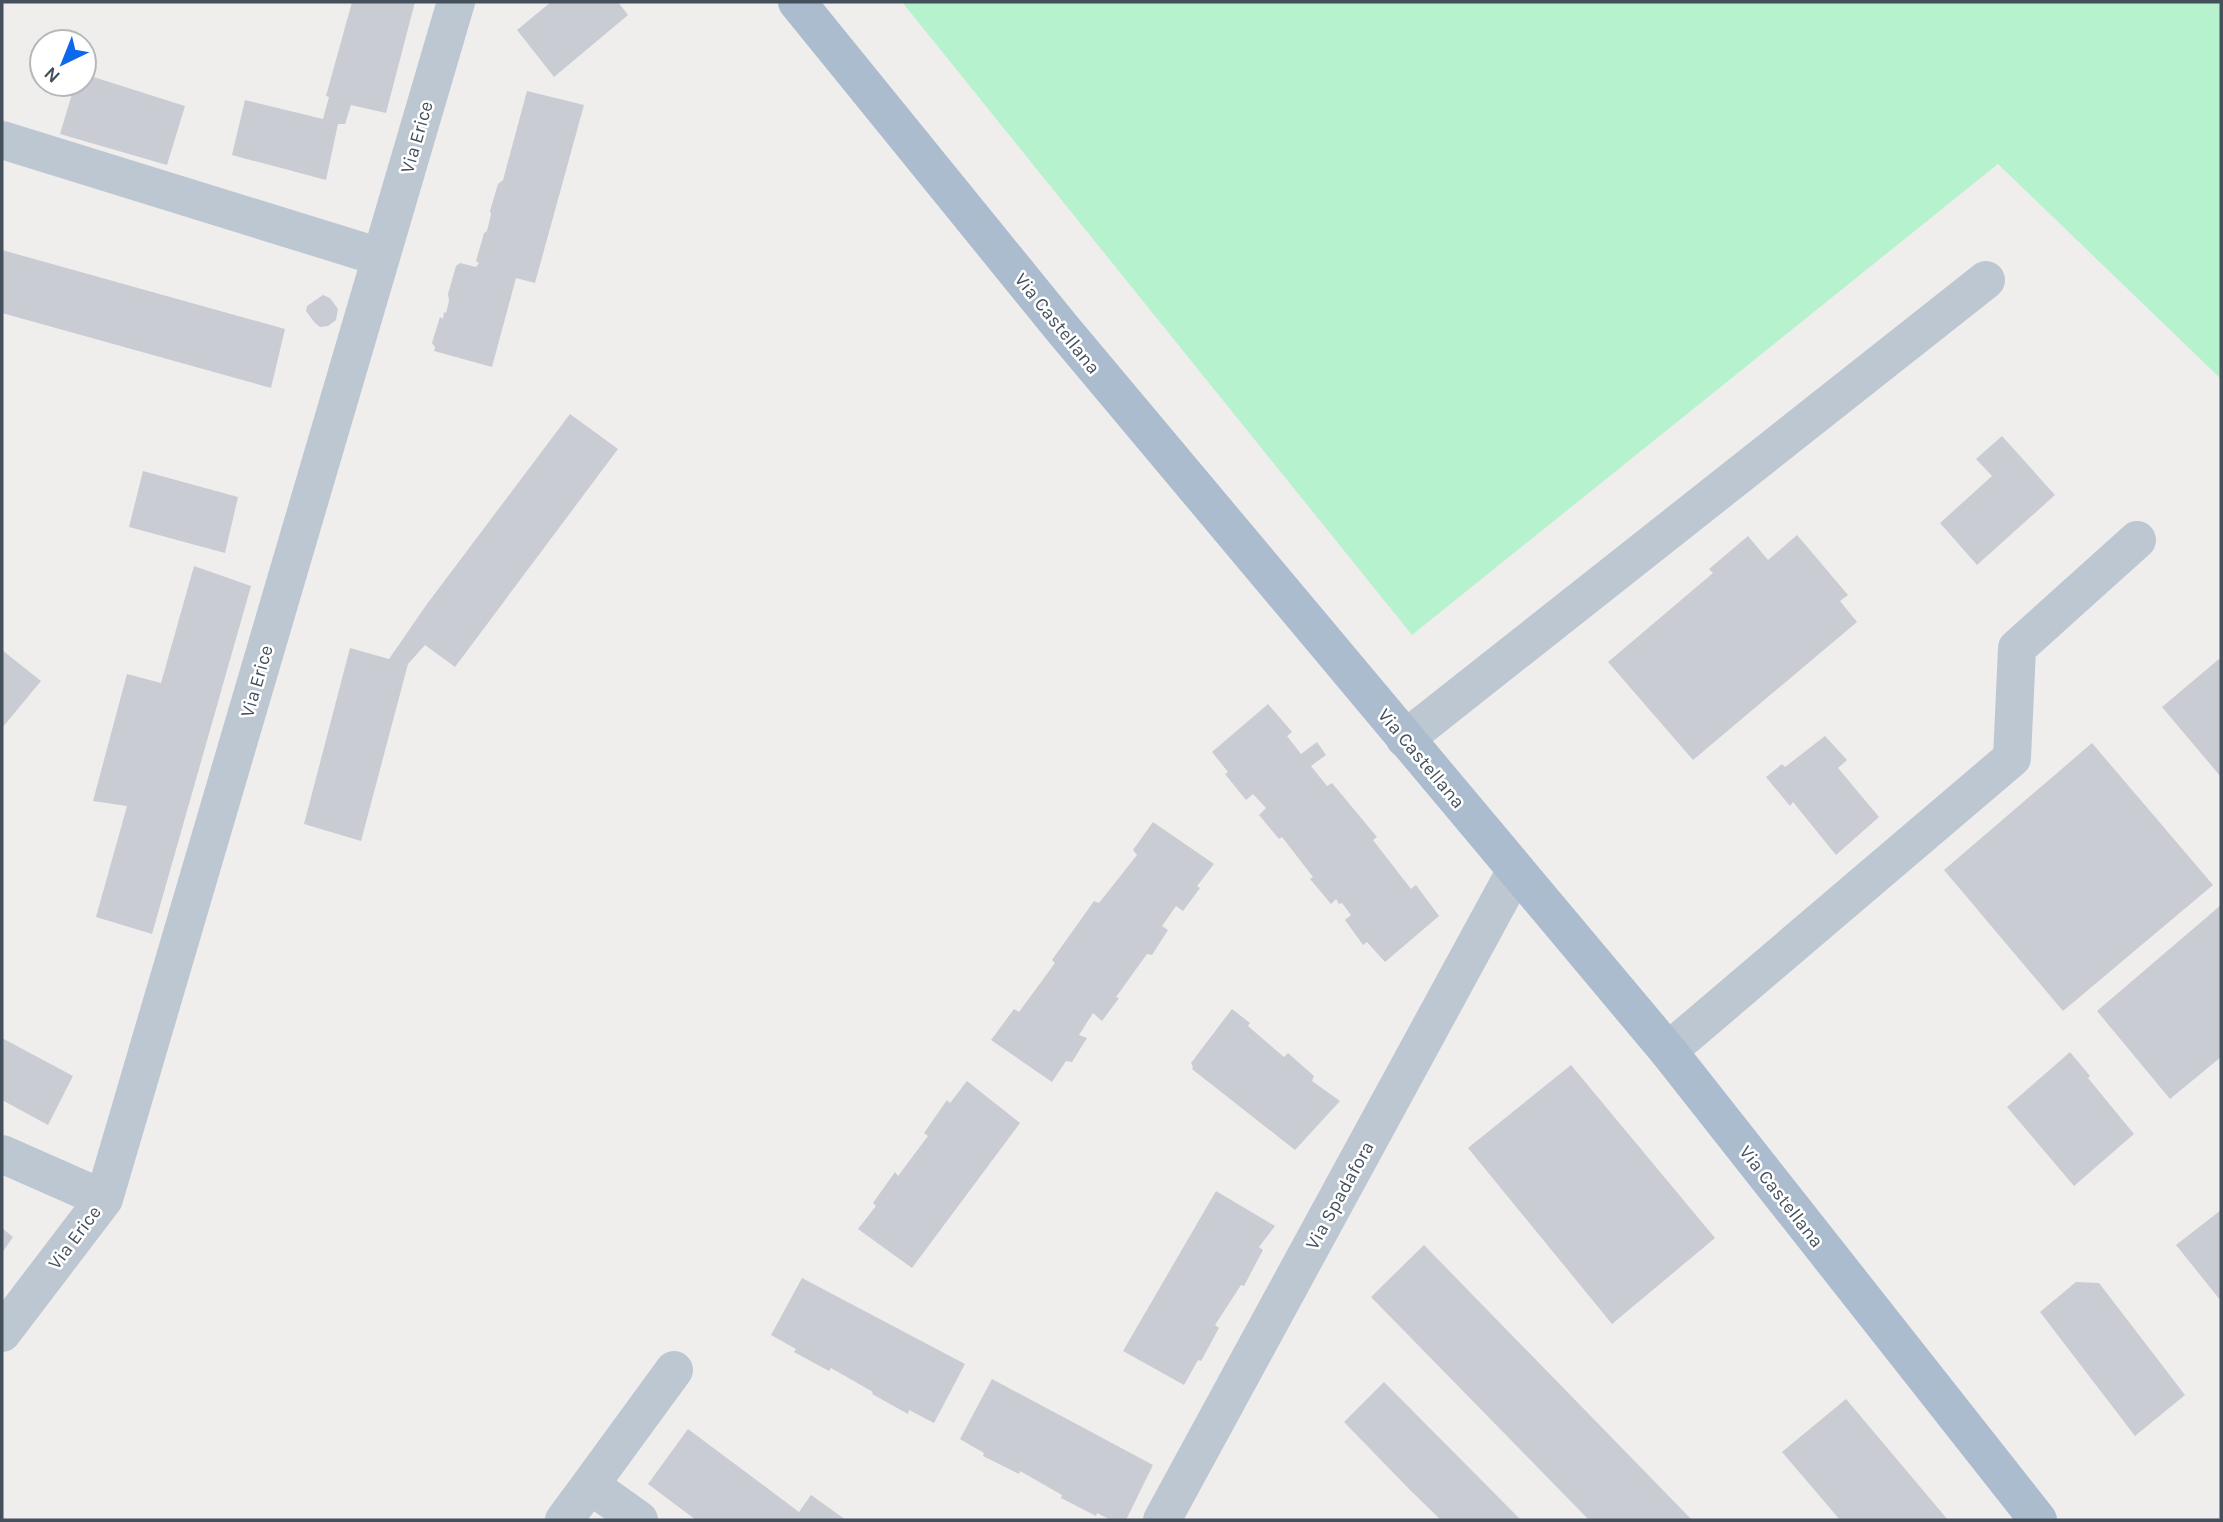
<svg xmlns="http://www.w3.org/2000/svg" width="2223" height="1522" font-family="Karla,sans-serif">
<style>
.green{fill:#b7f2cf}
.building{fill:#c9ccd3}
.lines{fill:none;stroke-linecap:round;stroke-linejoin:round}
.minor{stroke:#bcc7d1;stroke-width:38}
.major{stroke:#abbccf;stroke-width:38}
.labels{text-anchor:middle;stroke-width:5;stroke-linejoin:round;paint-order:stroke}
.street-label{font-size:19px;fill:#44505c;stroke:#fff}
</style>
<rect width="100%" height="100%" fill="#f0eded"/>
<!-- green -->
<path class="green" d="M902 2H2221V379L1998 164 1412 635Z"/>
<!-- building -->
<path class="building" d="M352 2H415L386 113 351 105 345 124H338L326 180 232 155 245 100 323 119 329 97 326 96Z
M551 2H618L628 15 554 77 517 30Z
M84 74 185 106 167 165 60 134 75 84H84Z
M527 91 584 105 535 283 516 278 492 367 434 351 435 347 432 343 440 317 443 319 444 312 446 313 449 301 448 294 456 266 460 263 476 267 479 263 476 261 484 233 487 231 491 214 490 211 498 184 503 180Z
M2 250 285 329 271 388 2 313Z
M323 295 330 298 338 309 336 320 328 326 320 327 315 323 306 311 307 306Z
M570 414 618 449 455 667 425 645 408 664 361 841 304 824 350 648 389 659 427 604Z
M2002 436 2055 495 1977 565 1940 523 1992 476 1976 459Z
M143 471 238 497 225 553 129 527Z
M1797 535 1848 595 1840 601 1857 622 1693 760 1608 662 1713 573 1709 569 1748 536 1768 560Z
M194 566 251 586 152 934 96 917 127 806 93 801 127 674 161 683Z
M2 650 41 681 2 728Z
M2219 659 2221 662V777L2162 707Z
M1268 704 1292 732 1287 736 1301 754 1317 742 1326 755 1311 766 1327 786 1332 783 1377 837 1373 840 1411 889 1416 885 1439 916 1385 962 1367 942 1363 945 1345 920 1351 915 1342 903 1339 904 1336 899 1331 904 1310 879 1313 877 1282 837 1279 839 1259 815 1266 808 1253 794 1246 800 1225 774 1228 772 1212 752Z
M1825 736 1847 760 1838 768 1879 817 1836 855 1793 802 1790 806 1766 777 1782 764 1785 767Z
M2092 743 2213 885 2063 1011 1944 870Z
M1153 822 1214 864 1197 886 1200 888 1183 911 1176 906 1162 926 1168 930 1152 955 1147 954 1116 997 1119 998 1102 1021 1093 1013 1079 1035 1087 1038 1072 1062 1066 1061 1052 1082 991 1040 1014 1009 1019 1012 1055 963 1052 960 1094 901 1099 903 1137 855 1133 850Z
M2221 905V1057L2170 1099 2097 1011Z
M1232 1009 1250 1023 1248 1026 1284 1057 1288 1053 1314 1076 1312 1081 1340 1101 1295 1150 1192 1069 1193 1067 1191 1063Z
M2 1038 73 1076 48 1125 2 1100Z
M2070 1052 2090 1076 2088 1078 2134 1134 2074 1186 2007 1107Z
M1571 1065 1715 1238 1612 1324 1468 1148Z
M967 1081 1020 1123 912 1268 858 1229 876 1206 873 1203 895 1172 898 1176 928 1136 924 1133 947 1100 950 1103Z
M1216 1191 1275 1226 1259 1247 1263 1250 1244 1286 1241 1285 1215 1325 1219 1328 1201 1361 1198 1360 1184 1385 1123 1351Z
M2221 1210V1301L2176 1245Z
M2 1228 13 1237 2 1253Z
M1424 1245 1692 1520H1589L1371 1297Z
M802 1278 965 1364 934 1423 909 1410 908 1414 872 1394 873 1392 831 1368 829 1371 794 1352 796 1349 771 1335Z
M2076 1282 2099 1283 2185 1395 2135 1436 2040 1312Z
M992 1379 1153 1465 1126 1520H1111L1097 1513 1096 1516 1061 1498 1062 1495 1020 1471 1019 1474 983 1456 984 1453 960 1439Z
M1384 1382 1521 1520H1441L1409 1489 1344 1422Z
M1846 1399 1948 1520H1840L1782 1452Z
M688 1429 799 1512 811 1495 846 1520H696L648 1484Z"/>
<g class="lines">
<!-- minor -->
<path class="minor" d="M2 140 380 257
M1405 739 1986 280
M1668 1051 2012 758 2017 648 2137 540
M2 1154 104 1199
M2 1333 104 1199 456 2
M564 1520 590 1485
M639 1520 590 1485 674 1370
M1162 1520 1516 870"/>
<!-- major -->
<path class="major" d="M797 2 1061 327 1668 1051 2038 1520"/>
</g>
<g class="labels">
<!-- street labels -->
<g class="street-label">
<text transform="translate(416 137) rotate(-74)" y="7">Via Erice</text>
<text transform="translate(1058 323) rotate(51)" y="7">Via Castellana</text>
<text transform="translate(256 681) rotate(-74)" y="7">Via Erice</text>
<text transform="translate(1422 758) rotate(50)" y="7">Via Castellana</text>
<text transform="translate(1339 1195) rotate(-61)" y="7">Via Spadafora</text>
<text transform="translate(1782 1196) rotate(52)" y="7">Via Castellana</text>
<text transform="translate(74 1237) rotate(-53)" y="7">Via Erice</text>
</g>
</g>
<!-- border -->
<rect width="2223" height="1522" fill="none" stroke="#44505c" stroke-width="7"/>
<!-- north arrow -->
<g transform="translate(63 63) rotate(223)"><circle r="33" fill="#ffffff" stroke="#b4b9be" stroke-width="2"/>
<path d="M0-5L12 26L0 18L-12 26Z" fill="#0c69ec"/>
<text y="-10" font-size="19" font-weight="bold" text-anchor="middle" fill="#44505c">N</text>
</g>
</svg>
